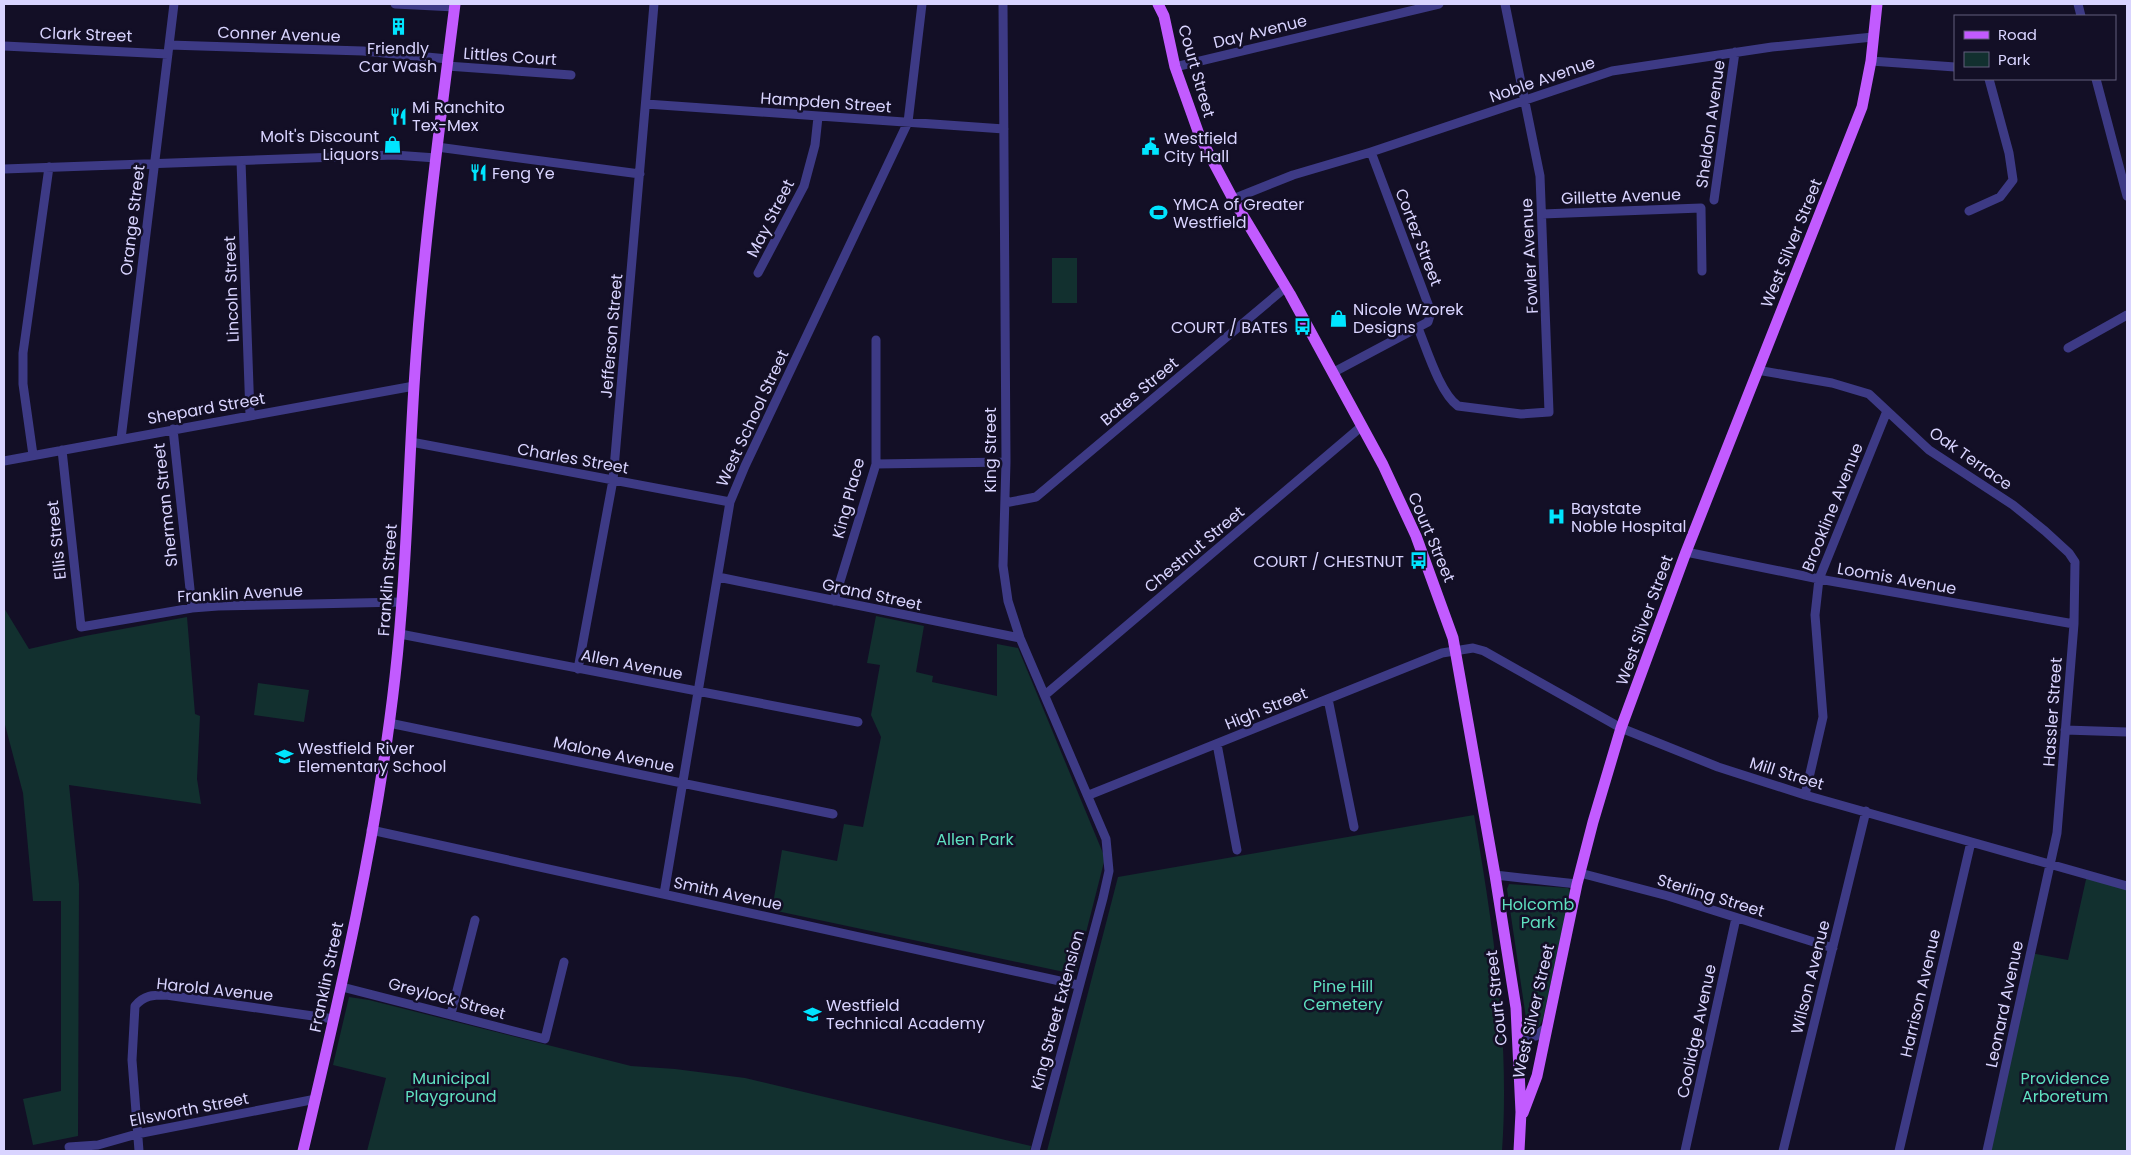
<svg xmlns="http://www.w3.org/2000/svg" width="2131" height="1155" font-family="Poppins,sans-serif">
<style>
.green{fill:#12302f}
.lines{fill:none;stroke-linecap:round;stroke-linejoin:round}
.minor{stroke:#3d3a85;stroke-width:9}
.major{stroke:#c25bff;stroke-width:11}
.labels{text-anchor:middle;stroke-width:5;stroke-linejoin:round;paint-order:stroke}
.street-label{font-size:16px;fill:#d9d4ff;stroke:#130f26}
.poi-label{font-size:16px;fill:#d9d4ff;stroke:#130f26;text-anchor:start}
.park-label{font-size:16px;fill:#5fe0c0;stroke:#130f26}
</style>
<rect width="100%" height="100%" fill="#130f26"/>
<!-- green -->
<path class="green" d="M1052 258H1077V303H1052Z
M4 608 29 649 85 636 187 617 195 714 200 716 197 779 201 804 69 785 79 884 78 1136 33 1145 23 1099 61 1091V901H33L23 793 4 721Z
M876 616 924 626 916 672 933 676 932 682 997 696V644L1018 648 1105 858 1076 972 1069 973 772 910 782 850 837 861 844 824 863 827 881 737 871 715 880 665 867 663Z
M258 683 309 690 304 722 254 715Z
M1474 815C1493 926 1510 1038 1502 1151H1047L1118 877Z
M2087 875 2127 886V1151H1987L2031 953 2068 960Z
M1509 884 1568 888 1571 891 1543 1019 1539 1027 1530 1028 1527 1025 1507 889Z
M349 997 369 1000 631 1066 675 1069 745 1078 1031 1146 1030 1151H367L386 1078 333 1065Z"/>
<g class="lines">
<!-- minor -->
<path class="minor" d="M395 4 455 7
M1003 4 1006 462 1003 566 1008 601 1020 638 1106 839 1109 871 1103 898 1035 1151
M2078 4 2081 16
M169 45 363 51 448 59
M4 46 168 54
M1871 61 1955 67
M447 66 571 75
M1175 67 1439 4
M2096 79 2127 196
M646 104 1004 129
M437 147 640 174
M241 161 250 415
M4 169 394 155 436 158
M1233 199 1293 175 1371 152 1612 71 1772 47 1873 37
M1714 200 1735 52
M1969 211 2000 197 2013 180 2009 153 1989 79
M1542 214 1701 208 1702 271
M758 273 804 186 815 145 818 117
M1418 328C1427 350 1440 393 1458 406L1521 414 1549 412 1540 176 1505 4
M2068 348 2127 315
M1757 370 1832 383 1869 394 1929 450 2013 505 2045 531 2069 553 2075 562 2074 624 2057 833 1987 1151
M1334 372 1428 322 1431 312 1371 152
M173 429 192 608
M121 439 174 4
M411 442 730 502
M62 450 81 627 192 608 218 606 402 602
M33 455 23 384V353L49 167
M4 461 414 386
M876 464 1006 462
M1005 503 1036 497 1286 287
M1686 552 1819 579 2074 624
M718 577 1020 638
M834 601 876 464V340
M400 634 858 722
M578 669 613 480 654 4
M1045 695 1362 426
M1328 699 1354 827
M389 723 833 814
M2065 730 2127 732
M1217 744 1237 850
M1089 795 1442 653 1473 648 1484 651 1621 728 1718 767 1805 795 2127 886
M1805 795 1823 717 1815 615 1819 579 1887 411
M371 830 1078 985
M1580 873 1668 896 1833 948
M1495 875 1577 884
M664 894 730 502 745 466 908 122 922 4
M342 987 545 1039 564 962
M451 1014 475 920
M1517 1038 1536 1036 1548 1026
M69 1147 98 1145 137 1134 316 1099
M139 1151 132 1060 135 1006C144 995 153 995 166 995L334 1019
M1685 1151 1736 918
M1783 1151 1866 811
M1899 1151 1971 842"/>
<!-- major -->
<path class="major" d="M1158 4 1164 16 1175 67 1200 137 1233 199 1290 294 1383 465 1416 536 1453 638 1495 875 1516 1008 1521 1112 1519 1151
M1523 1113 1537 1076 1577 884 1593 822 1621 728 1686 552 1862 107 1871 61 1877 4
M303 1151C340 995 377 837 395 677 406 580 408 483 414 386 422 258 439 131 455 4"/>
</g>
<!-- icons -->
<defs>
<symbol id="building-bare" viewBox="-9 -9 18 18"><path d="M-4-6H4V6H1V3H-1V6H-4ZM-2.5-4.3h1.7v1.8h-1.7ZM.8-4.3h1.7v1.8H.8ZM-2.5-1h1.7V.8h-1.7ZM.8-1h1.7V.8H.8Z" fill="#00e5ff" stroke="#130f26" stroke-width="2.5" paint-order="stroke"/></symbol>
<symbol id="restaurant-bare" viewBox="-9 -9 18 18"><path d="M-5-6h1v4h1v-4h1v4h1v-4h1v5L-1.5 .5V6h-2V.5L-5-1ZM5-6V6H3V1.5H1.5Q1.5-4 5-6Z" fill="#00e5ff" stroke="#130f26" stroke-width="2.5" paint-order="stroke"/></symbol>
<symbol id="shop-bare" viewBox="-9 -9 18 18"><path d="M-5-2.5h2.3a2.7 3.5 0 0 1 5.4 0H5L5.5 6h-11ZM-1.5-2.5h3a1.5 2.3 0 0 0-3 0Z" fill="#00e5ff" stroke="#130f26" stroke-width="2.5" paint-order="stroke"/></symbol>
<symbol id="civic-bare" viewBox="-9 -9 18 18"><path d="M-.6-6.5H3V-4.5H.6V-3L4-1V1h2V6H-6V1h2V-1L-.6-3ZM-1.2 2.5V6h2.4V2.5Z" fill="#00e5ff" stroke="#130f26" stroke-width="2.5" paint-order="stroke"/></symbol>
<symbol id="stadium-bare" viewBox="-9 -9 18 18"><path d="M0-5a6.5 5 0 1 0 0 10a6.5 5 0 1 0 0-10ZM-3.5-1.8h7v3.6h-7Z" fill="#00e5ff" stroke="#130f26" stroke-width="2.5" paint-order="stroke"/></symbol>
<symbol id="bus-bare" viewBox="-9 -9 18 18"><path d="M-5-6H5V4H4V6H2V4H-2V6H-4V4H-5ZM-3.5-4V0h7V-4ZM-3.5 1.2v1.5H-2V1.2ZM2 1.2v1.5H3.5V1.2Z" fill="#00e5ff" stroke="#130f26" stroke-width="2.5" paint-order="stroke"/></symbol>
<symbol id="hospital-bare" viewBox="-9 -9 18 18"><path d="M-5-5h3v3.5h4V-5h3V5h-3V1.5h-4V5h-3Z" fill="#00e5ff" stroke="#130f26" stroke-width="2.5" paint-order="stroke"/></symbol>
<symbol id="school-bare" viewBox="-9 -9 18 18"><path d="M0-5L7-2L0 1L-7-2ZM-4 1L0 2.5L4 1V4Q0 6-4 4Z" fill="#00e5ff" stroke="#130f26" stroke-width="2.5" paint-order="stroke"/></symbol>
</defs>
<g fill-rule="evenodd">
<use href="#building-bare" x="386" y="14" width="25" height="25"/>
<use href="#restaurant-bare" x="386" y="104" width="25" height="25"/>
<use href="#shop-bare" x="380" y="132" width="25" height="25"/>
<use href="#civic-bare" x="1138" y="134" width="25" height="25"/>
<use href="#restaurant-bare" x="466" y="160" width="25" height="25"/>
<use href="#stadium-bare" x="1146" y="200" width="25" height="25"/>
<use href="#shop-bare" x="1326" y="306" width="25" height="25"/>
<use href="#bus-bare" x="1290" y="314" width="25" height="25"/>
<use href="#hospital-bare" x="1544" y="504" width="25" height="25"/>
<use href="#bus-bare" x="1406" y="548" width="25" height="25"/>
<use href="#school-bare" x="272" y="744" width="25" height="25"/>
<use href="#school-bare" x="800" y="1002" width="25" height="25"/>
</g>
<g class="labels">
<!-- street labels -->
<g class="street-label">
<text transform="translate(1260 31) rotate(-14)" y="6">Day Avenue</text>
<text transform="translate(86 34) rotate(2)" y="6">Clark Street</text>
<text transform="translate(279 34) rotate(2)" y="6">Conner Avenue</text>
<text transform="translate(510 56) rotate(4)" y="6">Littles Court</text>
<text transform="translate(1197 71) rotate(74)" y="6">Court Street</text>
<text transform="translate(1542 79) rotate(-19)" y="6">Noble Avenue</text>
<text transform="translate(826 102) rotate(4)" y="6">Hampden Street</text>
<text transform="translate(1710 124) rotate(-82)" y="6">Sheldon Avenue</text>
<text transform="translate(1621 196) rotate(-2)" y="6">Gillette Avenue</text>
<text transform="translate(770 218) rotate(-63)" y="6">May Street</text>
<text transform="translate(132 220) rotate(-83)" y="6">Orange Street</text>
<text transform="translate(1419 237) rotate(69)" y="6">Cortez Street</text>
<text transform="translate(1791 243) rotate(-68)" y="6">West Silver Street</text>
<text transform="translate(1529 256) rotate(-93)" y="6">Fowler Avenue</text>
<text transform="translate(231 289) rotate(-92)" y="6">Lincoln Street</text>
<text transform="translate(611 336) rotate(-85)" y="6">Jefferson Street</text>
<text transform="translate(1139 391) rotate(-40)" y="6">Bates Street</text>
<text transform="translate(206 408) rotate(-10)" y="6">Shepard Street</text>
<text transform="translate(752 418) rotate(-65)" y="6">West School Street</text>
<text transform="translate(990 450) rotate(-90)" y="6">King Street</text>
<text transform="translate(573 458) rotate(10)" y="6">Charles Street</text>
<text transform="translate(1971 458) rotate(35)" y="6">Oak Terrace</text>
<text transform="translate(848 498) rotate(-75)" y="6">King Place</text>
<text transform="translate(165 505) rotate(-96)" y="6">Sherman Street</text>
<text transform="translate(1832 507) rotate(-68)" y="6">Brookline Avenue</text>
<text transform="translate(1432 537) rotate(67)" y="6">Court Street</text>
<text transform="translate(56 540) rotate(-96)" y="6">Ellis Street</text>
<text transform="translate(1194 549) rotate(-40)" y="6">Chestnut Street</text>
<text transform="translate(1897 578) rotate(10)" y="6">Loomis Avenue</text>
<text transform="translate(387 580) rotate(-86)" y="6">Franklin Street</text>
<text transform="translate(240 593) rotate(-3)" y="6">Franklin Avenue</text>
<text transform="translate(872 594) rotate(12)" y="6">Grand Street</text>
<text transform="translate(1644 620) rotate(-70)" y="6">West Silver Street</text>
<text transform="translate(632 664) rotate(11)" y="6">Allen Avenue</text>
<text transform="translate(1266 708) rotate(-22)" y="6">High Street</text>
<text transform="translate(2052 712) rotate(-86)" y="6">Hassler Street</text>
<text transform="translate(614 754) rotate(12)" y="6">Malone Avenue</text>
<text transform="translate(1787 773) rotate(17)" y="6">Mill Street</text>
<text transform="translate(728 893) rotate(12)" y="6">Smith Avenue</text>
<text transform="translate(1711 895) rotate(17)" y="6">Sterling Street</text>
<text transform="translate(326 977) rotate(-78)" y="6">Franklin Street</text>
<text transform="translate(1810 977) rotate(-76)" y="6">Wilson Avenue</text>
<text transform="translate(215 989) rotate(6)" y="6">Harold Avenue</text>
<text transform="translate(1920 993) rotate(-77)" y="6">Harrison Avenue</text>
<text transform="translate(447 998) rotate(15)" y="6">Greylock Street</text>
<text transform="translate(1496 998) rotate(-96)" y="6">Court Street</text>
<text transform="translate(2004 1004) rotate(-78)" y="6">Leonard Avenue</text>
<text transform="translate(1057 1010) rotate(-75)" y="6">King Street Extension</text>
<text transform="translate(1533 1011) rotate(-77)" y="6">West Silver Street</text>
<text transform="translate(1696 1031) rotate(-78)" y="6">Coolidge Avenue</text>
<text transform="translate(189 1109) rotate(-11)" y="6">Ellsworth Street</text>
</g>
<!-- poi labels -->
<g class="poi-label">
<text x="398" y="54" text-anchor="middle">Friendly<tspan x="398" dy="18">Car Wash</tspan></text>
<text x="412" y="113">Mi Ranchito<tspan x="412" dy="18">Tex-Mex</tspan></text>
<text x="379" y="142" text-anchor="end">Molt's Discount<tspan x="379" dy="18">Liquors</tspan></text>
<text x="1164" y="144">Westfield<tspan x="1164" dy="18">City Hall</tspan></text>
<text x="492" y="179">Feng Ye</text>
<text x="1173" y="210">YMCA of Greater<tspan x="1173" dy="18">Westfield</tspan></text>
<text x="1353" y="315">Nicole Wzorek<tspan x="1353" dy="18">Designs</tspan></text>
<text x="1288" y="333" text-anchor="end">COURT / BATES</text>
<text x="1571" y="514">Baystate<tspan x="1571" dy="18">Noble Hospital</tspan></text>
<text x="1404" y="567" text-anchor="end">COURT / CHESTNUT</text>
<text x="298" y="754">Westfield River<tspan x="298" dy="18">Elementary School</tspan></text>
<text x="826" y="1011">Westfield<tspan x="826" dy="18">Technical Academy</tspan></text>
</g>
<!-- park labels -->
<g class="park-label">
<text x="975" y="845">Allen Park</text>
<text x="1538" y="910">Holcomb<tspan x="1538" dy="18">Park</tspan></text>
<text x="1343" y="992">Pine Hill<tspan x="1343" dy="18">Cemetery</tspan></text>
<text x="451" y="1084">Municipal<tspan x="451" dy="18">Playground</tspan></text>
<text x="2065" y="1084">Providence<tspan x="2065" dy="18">Arboretum</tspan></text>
</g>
</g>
<!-- border -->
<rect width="2131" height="1155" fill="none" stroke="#d9d4ff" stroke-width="10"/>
<!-- legend -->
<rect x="1954" y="15" width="162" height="65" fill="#130f26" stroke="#625e7d"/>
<rect x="1964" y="31" width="25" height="8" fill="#c25bff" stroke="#625e7d"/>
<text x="1998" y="40" font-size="15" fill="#d9d4ff">Road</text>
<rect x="1964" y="52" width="25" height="15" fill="#12302f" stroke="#625e7d"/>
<text x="1998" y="65" font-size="15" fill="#d9d4ff">Park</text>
</svg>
